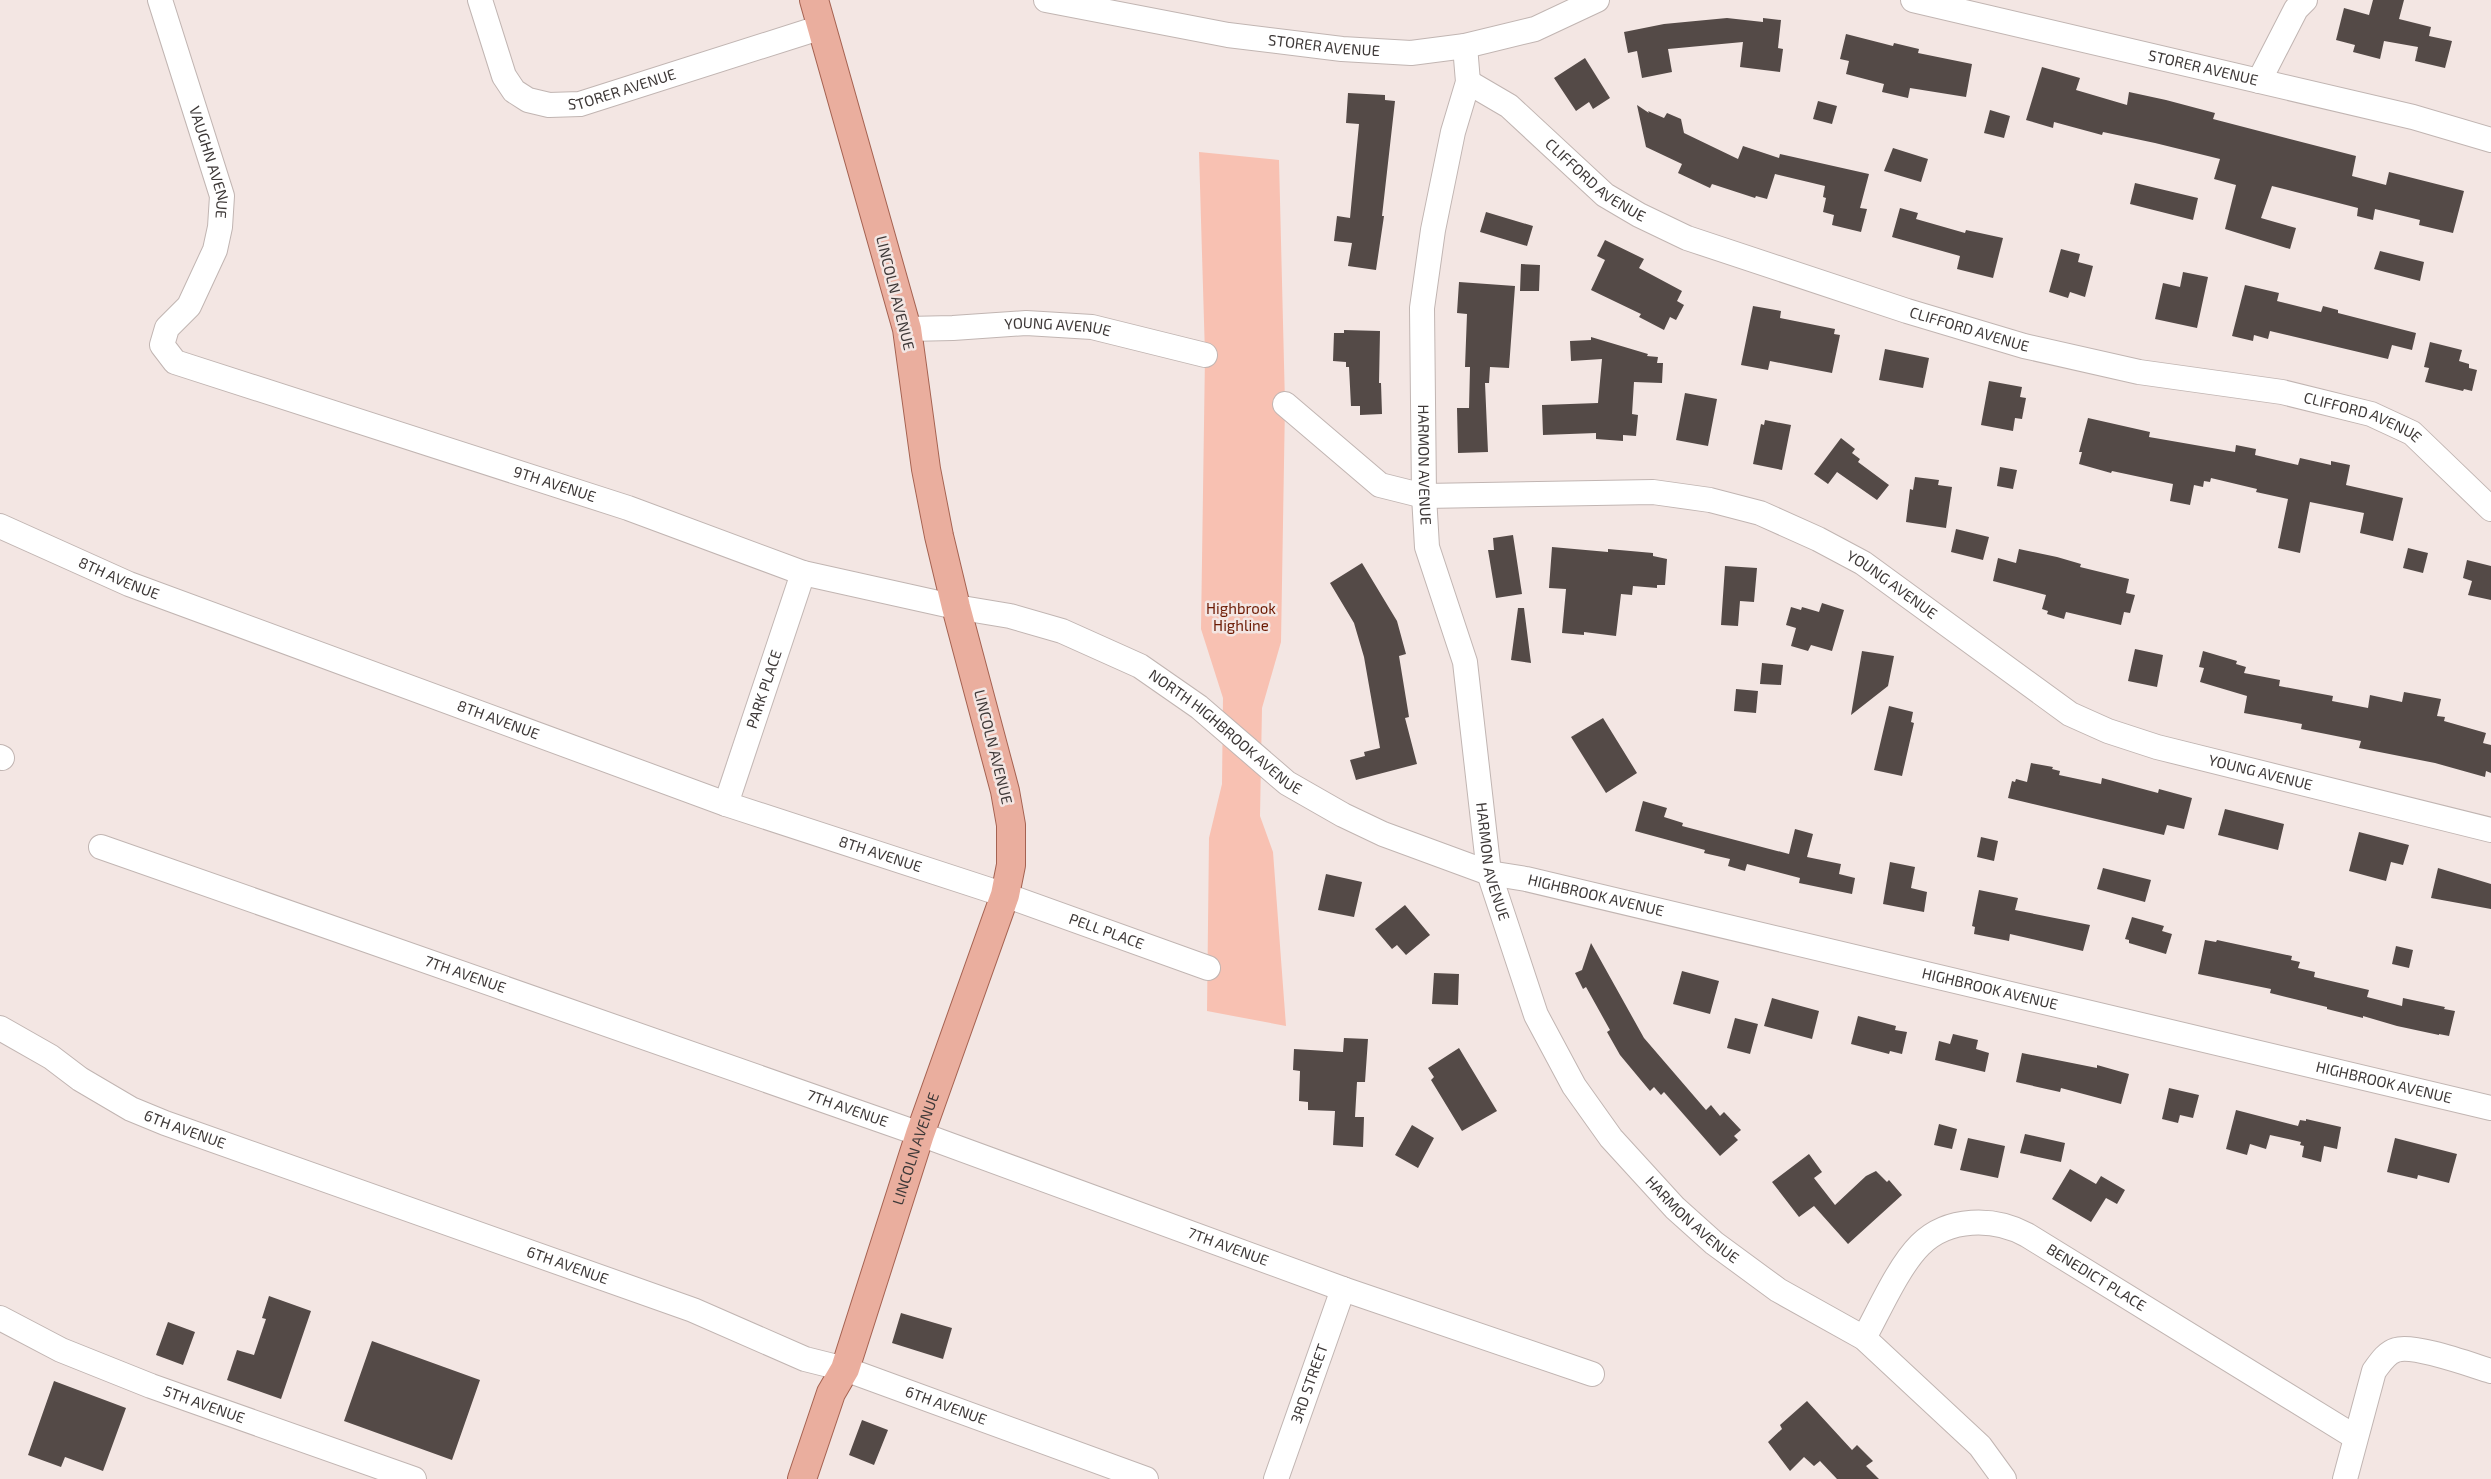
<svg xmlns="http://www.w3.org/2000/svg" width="2491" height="1479" font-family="'Exo 2',sans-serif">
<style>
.green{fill:#f8c1b2}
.building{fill:#544a47}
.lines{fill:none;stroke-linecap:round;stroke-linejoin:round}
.minor-casing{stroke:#c1b5b2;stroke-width:26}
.major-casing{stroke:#a56251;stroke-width:30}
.minor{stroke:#fff;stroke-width:24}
.major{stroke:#eaae9e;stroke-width:28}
.labels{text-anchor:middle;stroke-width:5;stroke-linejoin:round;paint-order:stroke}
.street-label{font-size:15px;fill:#3e3938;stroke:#f3e6e3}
.park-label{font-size:15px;fill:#6b1902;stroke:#f3e6e3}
</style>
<rect width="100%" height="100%" fill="#f3e6e3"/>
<!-- green -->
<path class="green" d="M1199 152 1279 160 1285 404 1281 642 1262 708 1260 816 1273 852 1286 1026 1207 1011 1209 838 1222 784 1223 698 1201 629 1205 355Z"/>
<!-- building -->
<path class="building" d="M2373 0H2404L2399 19 2431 27 2429 36 2452 41 2445 68 2415 61 2418 47 2384 41 2380 59 2353 52 2355 45 2336 40 2344 8 2369 15Z
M1727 18 1763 22V18L1781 20 1778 48 1783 49 1780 72 1740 67 1743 42 1668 49 1672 72 1642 78 1637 51 1628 53 1624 32 1664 24Z
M1846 34 1893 46 1894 43 1919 49 1918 53 1972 64 1966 97 1910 88 1908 98 1882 92 1884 84 1846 74 1849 61 1840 59Z
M1585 58 1610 98 1593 109 1589 102 1576 111 1554 78Z
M2042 67 2080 78 2076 90 2127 105 2129 92 2166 100 2215 113 2213 119 2356 156 2352 176 2386 185 2389 172 2464 191 2453 233 2419 225 2420 220 2375 209 2373 220 2357 216 2358 208 2272 186 2261 218 2296 228 2290 249 2225 229 2236 185 2214 179 2220 159 2155 143 2103 132 2102 135 2054 122 2053 128 2026 120Z
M1348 93 1385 95V100L1395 101 1382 216H1384L1376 270 1348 266 1352 243 1334 241 1337 216 1350 218 1359 124 1346 123Z
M1818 101 1837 106 1832 124 1813 119Z
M1637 105 1649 113 1648 111 1664 118 1667 113 1681 119 1684 133 1738 159 1743 146 1779 158 1780 154 1869 174 1860 208 1867 209 1861 232 1832 225 1834 215 1823 212 1826 198 1823 197 1825 186 1775 174 1767 199 1756 196 1755 198 1712 184 1710 188 1678 173 1682 164 1646 147Z
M1990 110 2010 116 2004 138 1984 133Z
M1893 148 1928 159 1921 182 1884 171Z
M2135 183 2198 198 2193 220 2130 204Z
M1900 208 1918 213 1916 219 1965 233 1966 230 2003 238 1993 278 1957 269 1960 256 1892 237Z
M1486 212 1533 226 1527 246 1480 232Z
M1605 240 1644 259 1639 268 1682 291 1677 301 1684 305 1676 320 1670 317 1664 330 1639 317 1641 314 1591 290 1605 260 1597 256Z
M2061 249 2080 254 2078 262 2093 266 2085 297 2070 292 2068 298 2049 292Z
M2380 251 2424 262 2420 281 2374 269Z
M1521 264 1540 265 1539 291H1520Z
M2183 272 2208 277 2197 328 2155 319 2163 283 2180 287Z
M1459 282 1515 286 1509 368 1490 367 1489 383H1485L1488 452 1458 453 1457 408H1469L1470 367H1465L1467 314 1457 313Z
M2245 285 2279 293 2277 301 2321 312 2323 306 2338 310V313L2416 333 2412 350 2392 345 2388 359 2270 331 2268 339 2254 335 2253 341 2232 336Z
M1753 306 1781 311 1780 318 1835 329 1834 334 1840 335 1832 373 1770 361 1768 370 1741 365Z
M1344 330 1380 331 1379 383H1381L1382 414 1360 415V406H1351L1349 367H1346V362L1333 361 1334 333H1344Z
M1591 337 1648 354 1647 356 1658 357 1657 363H1663L1662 383 1634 382 1632 414 1638 415 1636 436 1623 435V441L1596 439V433L1543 435 1542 405 1598 403 1602 359 1571 361 1570 341 1591 340Z
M2430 342 2462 350 2459 361 2469 364V368L2477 370 2472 391 2464 389 2463 391 2425 382 2429 368 2424 367Z
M1885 349 1929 358 1923 388 1879 380Z
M1989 381 2022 387 2020 397 2026 398 2022 419 2015 418 2013 431 1981 425Z
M1685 393 1717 399 1708 446 1676 440Z
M2088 418 2150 432 2149 437 2235 452 2236 445 2256 449 2255 455 2298 465 2300 458 2331 465V461L2350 465 2346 485 2403 498 2393 541 2360 533 2364 513 2310 502 2300 553 2278 548 2288 499 2256 492 2257 489 2211 478 2210 482 2204 481 2203 487 2194 485 2190 505 2170 501 2173 484 2112 471 2111 473 2079 464 2082 452H2079Z
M1765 420 1791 425 1782 470 1753 464 1761 424 1764 425Z
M1841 438 1855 449 1852 453 1860 459 1858 462 1889 485 1877 500 1837 472 1828 484 1814 474Z
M2000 467 2017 470 2013 489 1997 486Z
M1915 477 1939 480 1938 485 1952 487 1946 528 1906 522 1910 489 1913 490Z
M1956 529 1989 537 1983 560 1951 552Z
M1513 535 1522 594 1496 598 1488 550H1494L1493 538Z
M1552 547 1608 552V549L1653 553V556L1667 559 1665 585H1657V588L1633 586 1632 595 1621 594 1616 636 1584 632V635L1562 633 1566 589 1549 588Z
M2408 548 2428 553 2423 573 2403 568Z
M2019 549 2057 557 2081 564 2080 567 2129 579 2126 593 2135 595 2130 613 2124 612 2121 625 2066 612 2064 619 2047 614 2048 611 2042 609 2046 595 1993 581 1998 558 2016 563Z
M2467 560 2491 566V600L2468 595 2472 581 2463 578Z
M1362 563 1397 621 1406 654 1399 656 1409 717 1405 718 1417 764 1356 780 1350 760 1365 756 1364 752 1380 748 1364 657 1354 623 1330 583Z
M1725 566 1757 568 1754 602 1740 601 1738 626 1721 625Z
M1822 603 1844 610 1832 651 1811 645 1808 651 1791 646 1796 628 1786 625 1791 607 1801 610 1802 607 1819 612Z
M1518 608H1524L1531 663 1511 660Z
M2135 649 2163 655 2157 687 2128 681Z
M1862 651 1894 656 1888 686 1851 715Z
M2203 651 2237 661 2236 664 2246 667 2244 673 2280 680 2279 686 2333 696 2332 701 2368 708 2370 695 2402 702 2404 692 2441 699 2437 716 2445 717 2444 721 2486 733 2483 743 2491 745V773L2486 771 2485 777 2435 763 2359 748 2361 741 2301 729 2302 724 2244 713 2247 696 2200 682 2204 668 2199 667Z
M1762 663 1783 665 1781 685 1760 684Z
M1736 689 1758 691 1756 713 1734 711Z
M1889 706 1913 712 1911 722 1914 723 1902 776 1874 770Z
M1603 718 1637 773 1606 793 1571 737Z
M2031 763 2053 767 2052 769 2060 771 2059 775 2101 784 2102 778 2158 793 2159 789 2192 798 2184 829 2167 825 2164 835 2008 798 2012 781 2015 782 2016 779 2027 782Z
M1643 801 1667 808 1664 817 1683 823 1682 826 1789 854 1795 829 1813 834 1807 857 1841 864 1839 874 1855 878 1852 894 1799 883 1800 878 1747 864 1745 871 1728 866 1730 859 1704 853 1705 850 1635 831Z
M2225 809 2284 824 2278 850 2218 835Z
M2359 832 2409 845 2403 865 2391 862 2386 881 2349 871Z
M1981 837 1998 841 1994 861 1977 857Z
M1890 862 1915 867 1911 888 1927 892 1924 912 1883 904Z
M2103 868 2151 880 2145 902 2097 889Z
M2438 868 2491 884V909L2431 898Z
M1326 874 1362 882 1354 917 1318 910Z
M1979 890 2018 898 2015 910 2090 925 2083 951 2010 934 2009 941 1974 934 1975 927 1972 926Z
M1405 905 1430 935 1406 955 1397 945 1392 949 1375 929Z
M2132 917 2164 926 2162 931 2172 934 2166 954 2129 943V940L2125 939Z
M2205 940 2216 942 2217 940 2292 956 2291 960 2300 962 2298 968 2315 972 2314 977 2369 990 2367 997 2402 1006 2403 998 2445 1007 2444 1009 2455 1011 2449 1036 2439 1034V1035L2397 1026 2363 1016V1018L2327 1009V1007L2270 993 2271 989 2198 974Z
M1591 943 1644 1038 1706 1110 1711 1105 1720 1116 1724 1112 1741 1130 1734 1136 1738 1140 1720 1156 1664 1092 1661 1095 1654 1087 1650 1091 1620 1055 1607 1032 1610 1030 1586 987 1583 989 1575 973 1582 970Z
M2396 946 2413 950 2409 968 2392 964Z
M1682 971 1719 981 1710 1014 1673 1004Z
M1434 973 1459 974 1458 1005 1432 1004Z
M1772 998 1819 1011 1812 1039 1764 1026Z
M1858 1016 1896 1026 1895 1030 1907 1032 1902 1054 1890 1051 1889 1054 1851 1044Z
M1735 1018 1758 1024 1750 1054 1727 1048Z
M1953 1034 1978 1040 1976 1049 1989 1053 1985 1072 1935 1060 1939 1041 1950 1044Z
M1344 1038 1368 1039 1365 1082H1357L1355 1117H1364L1363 1147 1333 1145 1335 1111 1308 1110V1102L1299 1101 1300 1071 1293 1070 1294 1049 1343 1052Z
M1459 1048 1497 1111 1462 1131 1431 1080 1434 1077 1428 1068Z
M2022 1053 2097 1068V1065L2129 1074 2121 1104 2061 1088 2060 1092 2016 1082Z
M2169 1088 2199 1095 2193 1118 2180 1115 2178 1123 2162 1119Z
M2236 1110 2298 1126 2300 1120 2306 1121V1119L2341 1127 2338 1143 2337 1149 2324 1146 2321 1162 2302 1157 2304 1146 2300 1145 2301 1142 2270 1135 2266 1149 2250 1144 2247 1155 2226 1149Z
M1939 1124 1957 1129 1952 1149 1934 1145Z
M1412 1125 1434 1138 1418 1168 1395 1155Z
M2025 1134 2065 1143 2061 1162 2020 1153Z
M1968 1138 2005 1146 1998 1178 1960 1170Z
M2395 1138 2457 1154 2449 1183 2418 1175 2417 1179 2387 1172Z
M1809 1154 1822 1172 1814 1178 1835 1205 1866 1176 1876 1171 1887 1182 1889 1180 1902 1195 1848 1244 1814 1206 1799 1217 1772 1182Z
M2070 1169 2096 1184 2101 1176 2125 1190 2117 1204 2106 1198 2091 1222 2052 1199Z
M269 1296 311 1311 281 1399 227 1380 237 1350 254 1355 266 1319 262 1318Z
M901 1313 952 1328 943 1359 892 1343Z
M168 1322 195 1332 183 1365 156 1355Z
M372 1341 480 1380 452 1460 344 1421Z
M54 1381 126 1408 103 1471 65 1457 61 1467 28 1455Z
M1807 1401 1852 1450 1857 1445 1873 1461 1866 1466 1879 1479H1837L1820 1461 1814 1466 1804 1457 1790 1471 1768 1442 1782 1429 1780 1425Z
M862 1420 888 1430 874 1465 849 1455Z"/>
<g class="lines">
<defs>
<g id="minor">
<path id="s1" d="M160 0 222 196 220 227 215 250 189 306 167 328 162 345 175 362 628 508 803 573 956 607 1010 616 1062 631 1140 666 1199 707 1287 783 1343 815 1383 834 1489 873 1526 879 2491 1108"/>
<path id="s2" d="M480 0 504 76 514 91 528 100 549 105 580 104 822 27"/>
<path id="s3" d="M1046 0 1228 35 1342 49 1411 53 1465 46 1535 29 1597 0"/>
<path id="s4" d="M1913 0 2413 117 2491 140"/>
<path id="s5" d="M1465 46 1468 82 1453 132 1433 230 1422 308 1424 496 1427 547 1465 662 1489 873 1536 1015 1574 1086 1611 1138 1675 1208 1714 1243 1778 1290 1864 1338 1980 1446 2004 1479"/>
<path d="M2259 81 2296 9 2305 0"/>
<path id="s6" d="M1468 82 1509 106 1605 195 1639 215 1687 238 1907 311 2024 346 2139 372 2282 392 2371 414 2412 433 2491 509"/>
<path id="s7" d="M907 329 953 328 1026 323 1092 327 1205 355"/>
<path id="s8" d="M1285 404 1380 485 1424 496 1653 492 1710 500 1760 513 1818 539 1863 563 2070 714 2108 731 2157 747 2491 830"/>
<path id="s9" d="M0 526 129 584 726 804 1005 895 1208 968"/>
<path d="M0 757 2 758"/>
<path id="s10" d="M726 804 803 573"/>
<path id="s11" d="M101 847 920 1134 1343 1289 1592 1374"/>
<path id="s12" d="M0 1028 51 1057 80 1079 131 1109 165 1123 693 1310 805 1359 845 1369 1146 1479"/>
<path id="s13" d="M0 1318 61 1350 151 1386 414 1479"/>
<path id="s14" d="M1864 1338C1879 1311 1898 1267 1920 1245 1948 1217 1994 1217 2027 1235L2355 1437"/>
<path id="s15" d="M1276 1479 1343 1289"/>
<path d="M2345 1479 2374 1371C2380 1363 2386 1353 2396 1350 2414 1344 2471 1365 2491 1371"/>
</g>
<g id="major">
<path id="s16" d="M802 1479 831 1393 845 1369 920 1134 1005 895 1011 865V825L1005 791 956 607 939 536 926 469 907 329 814 0"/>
</g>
</defs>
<!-- minor casing -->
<use href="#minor" class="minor-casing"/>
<!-- major casing -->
<use href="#major" class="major-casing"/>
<!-- minor -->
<use href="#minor" class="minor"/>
<!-- major -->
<use href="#major" class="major"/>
</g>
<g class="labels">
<!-- street labels -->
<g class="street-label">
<text dy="5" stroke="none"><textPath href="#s3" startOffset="282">STORER AVENUE</textPath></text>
<text dy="5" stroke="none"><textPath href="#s4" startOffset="298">STORER AVENUE</textPath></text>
<text dy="5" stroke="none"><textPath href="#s2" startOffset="211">STORER AVENUE</textPath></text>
<text dy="5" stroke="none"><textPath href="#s1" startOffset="170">VAUGHN AVENUE</textPath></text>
<text dy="5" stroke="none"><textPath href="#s6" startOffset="162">CLIFFORD AVENUE</textPath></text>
<text transform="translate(895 293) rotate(76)" y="5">LINCOLN AVENUE</text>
<text dy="5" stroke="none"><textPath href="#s6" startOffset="568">CLIFFORD AVENUE</textPath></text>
<text dy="5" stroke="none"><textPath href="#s7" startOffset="151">YOUNG AVENUE</textPath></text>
<text dy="5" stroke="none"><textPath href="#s6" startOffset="972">CLIFFORD AVENUE</textPath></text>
<text dy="5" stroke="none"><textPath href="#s5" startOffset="424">HARMON AVENUE</textPath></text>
<text dy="5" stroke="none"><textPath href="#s1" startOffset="791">9TH AVENUE</textPath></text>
<text dy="5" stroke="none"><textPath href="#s9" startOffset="130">8TH AVENUE</textPath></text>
<text dy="5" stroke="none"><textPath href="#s8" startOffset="659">YOUNG AVENUE</textPath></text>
<text dy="5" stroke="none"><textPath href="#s10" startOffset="121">PARK PLACE</textPath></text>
<text dy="5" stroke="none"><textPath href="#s9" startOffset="535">8TH AVENUE</textPath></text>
<text dy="5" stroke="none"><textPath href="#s1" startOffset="1514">NORTH HIGHBROOK AVENUE</textPath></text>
<text transform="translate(993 747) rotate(76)" y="5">LINCOLN AVENUE</text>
<text dy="5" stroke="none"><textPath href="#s8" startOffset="1079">YOUNG AVENUE</textPath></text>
<text dy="5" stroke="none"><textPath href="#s9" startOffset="940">8TH AVENUE</textPath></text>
<text dy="5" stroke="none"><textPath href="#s5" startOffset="829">HARMON AVENUE</textPath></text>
<text dy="5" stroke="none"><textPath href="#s1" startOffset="1925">HIGHBROOK AVENUE</textPath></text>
<text dy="5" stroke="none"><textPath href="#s9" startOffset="1179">PELL PLACE</textPath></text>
<text dy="5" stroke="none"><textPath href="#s11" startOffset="386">7TH AVENUE</textPath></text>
<text dy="5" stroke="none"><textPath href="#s1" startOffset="2330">HIGHBROOK AVENUE</textPath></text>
<text dy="5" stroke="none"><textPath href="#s1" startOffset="2735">HIGHBROOK AVENUE</textPath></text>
<text dy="5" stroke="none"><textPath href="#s11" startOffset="791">7TH AVENUE</textPath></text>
<text dy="5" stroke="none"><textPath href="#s12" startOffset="212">6TH AVENUE</textPath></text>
<text dy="5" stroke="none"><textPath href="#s16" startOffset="350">LINCOLN AVENUE</textPath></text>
<text dy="5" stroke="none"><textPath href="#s5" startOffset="1249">HARMON AVENUE</textPath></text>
<text dy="5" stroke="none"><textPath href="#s11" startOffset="1196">7TH AVENUE</textPath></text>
<text dy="5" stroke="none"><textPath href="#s12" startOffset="618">6TH AVENUE</textPath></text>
<text dy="5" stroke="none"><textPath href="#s14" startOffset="305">BENEDICT PLACE</textPath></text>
<text dy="5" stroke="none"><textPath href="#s15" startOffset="101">3RD STREET</textPath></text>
<text dy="5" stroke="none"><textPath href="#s13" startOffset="222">5TH AVENUE</textPath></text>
<text dy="5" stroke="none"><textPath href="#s12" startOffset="1022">6TH AVENUE</textPath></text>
</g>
<!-- park labels -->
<g class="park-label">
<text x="1241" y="614">Highbrook<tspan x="1241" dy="17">Highline</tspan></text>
</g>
</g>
</svg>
